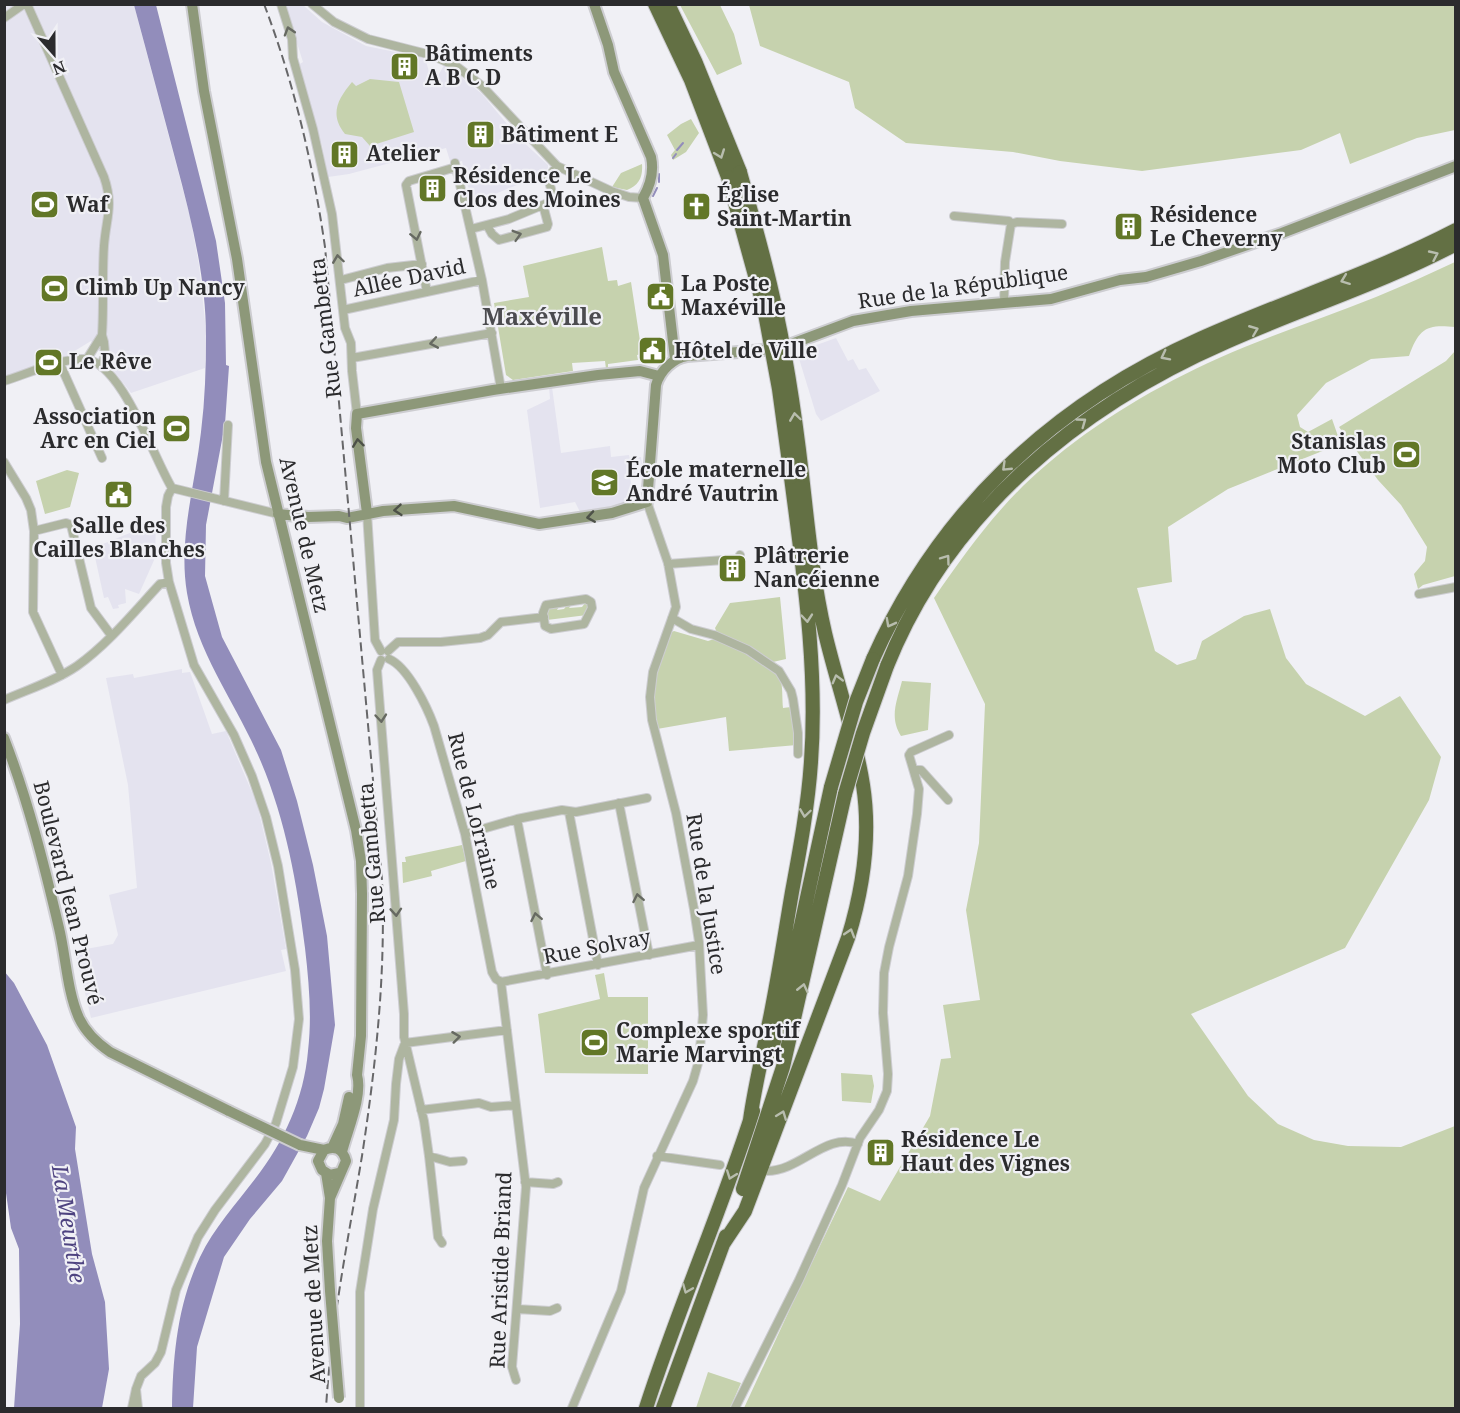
<svg xmlns="http://www.w3.org/2000/svg" width="1460" height="1413" font-family="'Noto Serif',serif">
<style>
.built{fill:#e4e3ef}
.green{fill:#c6d2ae}
.water{fill:#928dbb}
.lines{fill:none;stroke-linecap:round;stroke-linejoin:round}
.stream{stroke:#928dbb;stroke-width:2}
.street-casing{stroke:#cdcdd1;stroke-width:10}
.secondary-casing{stroke:#cdcdd1;stroke-width:14}
.highway-casing{stroke:#cdcdd1;stroke-width:16}
.street{stroke:#aeb5a0;stroke-width:8}
.secondary{stroke:#8d9879;stroke-width:10}
.highway{stroke:#637044;stroke-width:14}
.rail{stroke:#676769;stroke-width:2;stroke-dasharray:9 4.5;stroke-linecap:butt}
.secondary-bridge-casing{stroke:#cdcdd1;stroke-width:14;stroke-linecap:butt}
.highway-bridge-casing{stroke:#cdcdd1;stroke-width:16;stroke-linecap:butt}
.secondary-bridge{stroke:#8d9879;stroke-width:10}
.highway-bridge{stroke:#637044;stroke-width:14}
.oneway{stroke:#666961}
.oneway2{stroke:#b8bdae}
.oneway3{stroke:#4d5148}
.labels{text-anchor:middle;stroke-width:4.5;stroke-linejoin:round;paint-order:stroke}
.poi-label{font-size:21px;font-weight:bold;fill:#2b2b2d;stroke:#f0f0f5;text-anchor:start}
.street-label{font-size:21px;fill:#2b2b2d;stroke:#f0f0f5}
.water-label{font-size:22px;font-style:italic;fill:#4e4380;stroke:#f0f0f5}
.quarter-label{font-size:24px;font-weight:bold;fill:#4b4b4f;stroke:#f0f0f5}
</style>
<rect width="100%" height="100%" fill="#f0f0f5"/>
<!-- built -->
<path class="built" d="M5 5H134L190 216 199 265 206 331 205 368 131 393 91 341 68 355 5 376Z
M285 5H303L322 22 366 46 425 58 433 85 444 65 454 71 482 94 518 137 548 165V168L543 174 476 202 472 191 468 187 462 161 451 164 446 148 349 174 328 177 322 145 298 65 303 62Z
M836 338 848 361 853 359 859 370 866 368 880 391 821 421 816 414 797 352Z
M549 387H552L561 453 610 446 611 457 629 455 630 459 641 457 643 472 630 474 633 502 583 513 580 512 575 502 540 508 527 410 550 399Z
M147 526 156 528 155 551 153 556 155 558 139 594 125 589 126 603 118 605 119 608 113 609 108 597 104 598 93 548Z
M182 669V673L190 672 212 734 226 731 257 804 271 863 286 949 281 950 286 971 91 1018 75 951 113 944 118 935 109 895 137 888 128 785 106 678 133 674 134 678Z"/>
<!-- green -->
<path class="green" d="M680 5H720L734 34 742 64 717 75Z
M749 5H1455V130L1417 138 1350 164 1340 133 1301 150 1142 171 1060 161 1013 152 906 143 855 108 849 82 760 46Z
M370 79 399 82 414 132 370 146 362 137 345 134C329 114 338 99 352 82L356 86Z
M691 119 699 133 686 152 673 160 671 155 675 150 667 135 681 124Z
M642 164C643 177 639 185 627 190L612 187 621 173Z
M602 247 608 281 617 280 618 286 631 282 642 354 637 355 638 360 608 364V369H606L605 361 572 363 573 371 513 380 506 375 494 303 529 297 523 266Z
M1455 262V327C1427 324 1419 328 1409 356L1371 359 1326 383 1297 415 1300 427 1308 432 1332 419 1339 439 1335 446 1228 489 1168 527 1172 582 1137 588 1155 651 1177 665 1196 659 1202 641 1244 616 1270 609 1286 658 1306 684 1365 716 1400 696 1441 757 1429 800 1345 948 1191 1014 1248 1096 1278 1124 1314 1140 1348 1146 1401 1147 1455 1126V1408H744L795 1298 848 1187 880 1201 930 1116 941 1059 951 1058 943 1005 980 1000 966 910 979 843 985 704 934 598C967 550 1001 503 1045 466 1097 421 1157 386 1219 358 1270 335 1324 318 1376 297 1403 286 1429 274 1455 262Z
M1455 351V576L1423 585 1418 589 1414 574 1425 561 1427 547 1401 505 1378 480 1339 427 1446 361Z
M67 470 79 473 70 507 45 514 36 481Z
M780 597 786 659 773 662 746 645 717 633 715 628 730 603Z
M586 602 589 603 587 615 547 620 546 608 560 605 557 610 564 609 568 604H572L569 608 582 607Z
M674 631 708 641 714 639 746 652 748 655C756 656 776 670 780 678 783 685 782 699 783 708L791 707 797 745 729 751 726 717 657 729 653 692 658 667 670 633Z
M902 681 931 683 928 730 901 736C889 717 897 701 902 681Z
M462 845 466 861 431 871 432 876 403 883 402 862H406L405 857Z
M604 973 608 997H648V1074L545 1073 538 1014 600 999 595 975Z
M841 1073 872 1075 874 1086 871 1103 842 1101Z
M708 1372 741 1383 730 1408H696Z"/>
<!-- water -->
<path class="water" d="M134 5H156L216 241 225 303 226 365 229 366 225 424 206 525 205 576 222 637 281 750 297 801 313 865 327 936 335 1025 324 1089 319 1108 307 1136 282 1181 250 1219 224 1257 197 1347 193 1408H172C173 1356 177 1306 200 1257 214 1228 236 1204 255 1179 284 1142 304 1098 308 1051 312 1016 309 983 305 948 297 882 285 816 258 755 234 700 197 653 187 593 178 539 195 486 201 432 205 400 206 368 206 336 206 277 191 218 176 162 162 109 148 57 134 5Z
M4 971 14 983 47 1045 76 1127 75 1149 92 1254 105 1302 109 1369 102 1408H14L20 1324 19 1249 11 1228 5 1186Z"/>
<g class="lines">
<!-- stream -->
<path class="stream" d="M677 150 683 143
M673 158 676 154
M659 174V182
M653 196 657 188"/>
<defs>
<path id="street" d="M27 4 104 177C114 206 106 218 104 246 102 275 104 306 102 335 106 345 105 356 102 365
M281 4 292 39 293 58 313 129 332 214 345 328 351 343 352 371 357 414
M312 4 334 22 368 39 431 55 456 66 482 86 557 166 611 191 629 197 643 198
M4 18 24 4
M455 163 482 280 501 389
M954 216 1009 221 1011 224 1017 222 1062 224
M487 225 492 234 499 240 547 227 548 224 543 205
M471 229 509 219 550 202 553 196 548 178 557 166
M341 280 387 268 422 264
M427 292 406 185 409 181 456 167
M1004 303 1005 262 1011 224
M343 310 482 280
M352 358 492 333
M87 359 102 335
M60 364 102 458
M4 381C27 374 61 358 84 359 121 360 154 459 172 488L278 514
M4 462 26 498 31 510 34 531 33 612 62 675
M224 501 228 425
M367 513 375 640 381 651
M34 531 66 523 71 525 91 608 111 635
M668 564 738 559 740 555
M1419 594 1456 587
M586 599 591 602 592 608 584 624 551 629 545 626 543 613 546 605Z
M672 618 691 629 714 635 748 650 779 671 791 691 793 699 798 733V754
M388 651 398 642H441L480 638 488 635 501 622 544 617
M389 659C408 667 427 707 434 726L465 834 492 972 496 979 501 982
M381 660 377 670 404 1014V1037L424 1121 429 1156 438 1237 442 1243
M4 700C29 689 55 681 77 666 108 644 134 612 160 584L169 582
M914 770H921L948 800
M619 803 649 955
M569 812 598 965
M517 819 547 975
M465 834 517 819 562 810 576 812 647 798
M501 982 526 1187 512 1367 516 1380
M501 982 699 945
M405 1043 507 1030
M421 1110 479 1103 491 1107 516 1105
M429 1156 450 1162 463 1161
M657 1156 720 1165
M767 1171C800 1171 826 1132 858 1144
M525 1182 553 1184 558 1182
M517 1309 550 1311 557 1308
M136 1389 141 1376 155 1363 161 1352 176 1290 198 1237 215 1210 265 1144 276 1123 293 1067 299 1019 295 970 278 866 266 817 252 776 234 735 194 665 169 582 166 563V507L168 496 172 488
M132 1408 136 1389 138 1408
M360 1408V1292L373 1209 394 1120 396 1084 399 1059 405 1043
M572 1408 621 1291 644 1188 693 1081 699 1060 703 1015 699 942 694 909 676 813 652 720 650 697 653 672 676 607 668 563 647 502
M735 1408 799 1280 842 1185 860 1138 879 1110 887 1091 888 1074 883 1013 884 973 889 947 908 876 917 814 919 789 909 755 911 752 949 735"/>
<path id="secondary" d="M192 4 204 91 237 259 266 462 356 830 361 861 362 894 361 1036 357 1075C363 1096 347 1131 342 1152
M594 4 608 45 614 72 651 157C654 171 650 186 643 198L663 255 675 359
M367 513 356 428 357 414 493 390 598 375 640 371 659 376
M278 514 308 517 339 516 347 518 383 511 454 506 539 524 612 513 647 502 656 385C660 371 673 358 687 356L778 349 853 321 911 311 1051 299 1120 280 1146 277 1201 261 1282 233 1456 166
M4 738C28 800 44 864 59 928 66 957 67 991 79 1018 86 1033 97 1043 110 1052L229 1111
M300 1145 324 1150
M332 1148 343 1124 349 1097
M326 1173 330 1198 327 1241 330 1291
M330 1198 346 1161C343 1149 335 1145 324 1150L318 1161 322 1170 330 1175 339 1173"/>
<path id="highway" d="M655 4 691 80 728 177
M668 4 695 61 740 172
M873 659C939 511 1052 405 1200 339 1285 301 1373 273 1456 230
M887 666C948 513 1079 406 1226 342 1302 308 1382 283 1456 244
M771 1053 787 990 831 787
M750 1120C755 1084 764 1049 771 1013 779 973 785 933 792 892 800 849 808 806 811 762 818 667 803 571 791 477
M743 1189 783 1067 845 794
M723 1244 745 1211 848 938C863 889 871 836 863 785 855 733 837 684 825 633 813 581 808 528 802 475
M646 1408C678 1308 721 1212 753 1111
M663 1408 726 1236"/>
</defs>
<!-- street casing -->
<use href="#street" class="street-casing"/>
<!-- secondary casing -->
<use href="#secondary" class="secondary-casing"/>
<!-- highway casing -->
<use href="#highway" class="highway-casing"/>
<!-- street -->
<use href="#street" class="street"/>
<!-- secondary -->
<use href="#secondary" class="secondary"/>
<!-- highway -->
<use href="#highway" class="highway"/>
<!-- rail -->
<path class="rail" d="M264 4C294 83 313 164 325 247L382 880C386 972 376 1064 362 1156 348 1240 331 1324 326 1408"/>
<defs>
<path id="secondary-bridge" d="M229 1111 300 1145
M330 1291 339 1398"/>
<path id="highway-bridge" d="M740 172C751 212 763 252 772 293 786 353 795 414 802 475
M728 177 764 308 779 389 791 477
M831 787 856 702 873 659
M845 794 863 733 887 666"/>
</defs>
<!-- secondary-bridge casing -->
<use href="#secondary-bridge" class="secondary-bridge-casing"/>
<!-- highway-bridge casing -->
<use href="#highway-bridge" class="highway-bridge-casing"/>
<!-- secondary-bridge -->
<use href="#secondary-bridge" class="secondary-bridge"/>
<!-- highway-bridge -->
<use href="#highway-bridge" class="highway-bridge"/>
</g>
<!-- one-way arrows -->
<defs><path id="oneway-chevron" d="M-2-3.5L2.5 0L-2 3.5" fill="none" stroke-width="1.6" stroke-linecap="round" stroke-linejoin="round" transform="scale(1.5)"/></defs>
<g class="oneway">
<use href="#oneway-chevron" transform="translate(289 31) rotate(-107)"/>
<use href="#oneway-chevron" transform="translate(517 235) rotate(-16)"/>
<use href="#oneway-chevron" transform="translate(416 236) rotate(78)"/>
<use href="#oneway-chevron" transform="translate(338 259) rotate(-98)"/>
<use href="#oneway-chevron" transform="translate(434 343) rotate(170)"/>
<use href="#oneway-chevron" transform="translate(381 718) rotate(85)"/>
<use href="#oneway-chevron" transform="translate(638 898) rotate(-101)"/>
<use href="#oneway-chevron" transform="translate(396 912) rotate(86)"/>
<use href="#oneway-chevron" transform="translate(536 917) rotate(-101)"/>
<use href="#oneway-chevron" transform="translate(456 1037) rotate(-7)"/>
</g>
<g class="oneway2">
<use href="#oneway-chevron" transform="translate(720 154) rotate(70)"/>
<use href="#oneway-chevron" transform="translate(1434 255) rotate(-25)"/>
<use href="#oneway-chevron" transform="translate(1345 280) rotate(159)"/>
<use href="#oneway-chevron" transform="translate(1254 330) rotate(-22)"/>
<use href="#oneway-chevron" transform="translate(1165 356) rotate(153)"/>
<use href="#oneway-chevron" transform="translate(795 417) rotate(-98)"/>
<use href="#oneway-chevron" transform="translate(1082 422) rotate(-36)"/>
<use href="#oneway-chevron" transform="translate(1006 467) rotate(136)"/>
<use href="#oneway-chevron" transform="translate(946 559) rotate(-54)"/>
<use href="#oneway-chevron" transform="translate(807 618) rotate(85)"/>
<use href="#oneway-chevron" transform="translate(890 623) rotate(118)"/>
<use href="#oneway-chevron" transform="translate(837 679) rotate(-105)"/>
<use href="#oneway-chevron" transform="translate(805 813) rotate(98)"/>
<use href="#oneway-chevron" transform="translate(850 933) rotate(-73)"/>
<use href="#oneway-chevron" transform="translate(803 988) rotate(-77)"/>
<use href="#oneway-chevron" transform="translate(782 1115) rotate(-69)"/>
<use href="#oneway-chevron" transform="translate(731 1175) rotate(110)"/>
<use href="#oneway-chevron" transform="translate(687 1289) rotate(112)"/>
</g>
<g class="oneway3">
<use href="#oneway-chevron" transform="translate(358 443) rotate(-97)"/>
<use href="#oneway-chevron" transform="translate(398 510) rotate(175)"/>
<use href="#oneway-chevron" transform="translate(591 517) rotate(171)"/>
</g>
<!-- icons -->
<defs>
<symbol id="building-square" viewBox="-11 -11 22 22"><rect x="-9" y="-9" width="18" height="18" rx="4" fill="#627727" stroke="#f0f0f5"/><path d="M-4-6H4V6H1V3H-1V6H-4ZM-2.5-4.3h1.7v1.8h-1.7ZM.8-4.3h1.7v1.8H.8ZM-2.5-1h1.7V.8h-1.7ZM.8-1h1.7V.8H.8Z" fill="#fff"/></symbol>
<symbol id="stadium-square" viewBox="-11 -11 22 22"><rect x="-9" y="-9" width="18" height="18" rx="4" fill="#627727" stroke="#f0f0f5"/><path d="M0-5a6.5 5 0 1 0 0 10a6.5 5 0 1 0 0-10ZM-3.5-1.8h7v3.6h-7Z" fill="#fff"/></symbol>
<symbol id="church-square" viewBox="-11 -11 22 22"><rect x="-9" y="-9" width="18" height="18" rx="4" fill="#627727" stroke="#f0f0f5"/><path d="M-1.2-6h2.4v3.5h3.3v2.4h-3.3V6h-2.4V-.1h-3.3v-2.4h3.3Z" fill="#fff"/></symbol>
<symbol id="civic-square" viewBox="-11 -11 22 22"><rect x="-9" y="-9" width="18" height="18" rx="4" fill="#627727" stroke="#f0f0f5"/><path d="M-.6-6.5H3V-4.5H.6V-3L4-1V1h2V6H-6V1h2V-1L-.6-3ZM-1.2 2.5V6h2.4V2.5Z" fill="#fff"/></symbol>
<symbol id="school-square" viewBox="-11 -11 22 22"><rect x="-9" y="-9" width="18" height="18" rx="4" fill="#627727" stroke="#f0f0f5"/><path d="M0-5L7-2L0 1L-7-2ZM-4 1L0 2.5L4 1V4Q0 6-4 4Z" fill="#fff"/></symbol>
</defs>
<g fill-rule="evenodd">
<use href="#building-square" x="388" y="50" width="33" height="33"/>
<use href="#building-square" x="464" y="118" width="33" height="33"/>
<use href="#building-square" x="328" y="138" width="33" height="33"/>
<use href="#building-square" x="416" y="172" width="33" height="33"/>
<use href="#stadium-square" x="28" y="188" width="33" height="33"/>
<use href="#church-square" x="680" y="190" width="33" height="33"/>
<use href="#building-square" x="1112" y="210" width="33" height="33"/>
<use href="#stadium-square" x="38" y="272" width="33" height="33"/>
<use href="#civic-square" x="644" y="280" width="33" height="33"/>
<use href="#civic-square" x="636" y="334" width="33" height="33"/>
<use href="#stadium-square" x="32" y="346" width="33" height="33"/>
<use href="#stadium-square" x="160" y="412" width="33" height="33"/>
<use href="#stadium-square" x="1390" y="438" width="33" height="33"/>
<use href="#school-square" x="588" y="466" width="33" height="33"/>
<use href="#civic-square" x="102" y="478" width="33" height="33"/>
<use href="#building-square" x="716" y="552" width="33" height="33"/>
<use href="#stadium-square" x="578" y="1026" width="33" height="33"/>
<use href="#building-square" x="864" y="1136" width="33" height="33"/>
</g>
<g class="labels">
<!-- poi labels -->
<g class="poi-label">
<text x="425" y="61">Bâtiments<tspan x="425" dy="24">A B C D</tspan></text>
<text x="501" y="142">Bâtiment E</text>
<text x="366" y="161">Atelier</text>
<text x="453" y="183">Résidence Le<tspan x="453" dy="24">Clos des Moines</tspan></text>
<text x="717" y="202">Église<tspan x="717" dy="24">Saint-Martin</tspan></text>
<text x="66" y="212">Waf</text>
<text x="1150" y="222">Résidence<tspan x="1150" dy="24">Le Cheverny</tspan></text>
<text x="681" y="291">La Poste<tspan x="681" dy="24">Maxéville</tspan></text>
<text x="75" y="295">Climb Up Nancy</text>
<text x="674" y="358">Hôtel de Ville</text>
<text x="69" y="369">Le Rêve</text>
<text x="156" y="424" text-anchor="end">Association<tspan x="156" dy="24">Arc en Ciel</tspan></text>
<text x="1386" y="449" text-anchor="end">Stanislas<tspan x="1386" dy="24">Moto Club</tspan></text>
<text x="626" y="477">École maternelle<tspan x="626" dy="24">André Vautrin</tspan></text>
<text x="119" y="533" text-anchor="middle">Salle des<tspan x="119" dy="24">Cailles Blanches</tspan></text>
<text x="754" y="563">Plâtrerie<tspan x="754" dy="24">Nancéienne</tspan></text>
<text x="616" y="1038">Complexe sportif<tspan x="616" dy="24">Marie Marvingt</tspan></text>
<text x="901" y="1147">Résidence Le<tspan x="901" dy="24">Haut des Vignes</tspan></text>
</g>
<!-- street labels -->
<g class="street-label">
<text transform="translate(409 278) rotate(-12)" y="7">Allée David</text>
<text transform="translate(963 287) rotate(-8)" y="7">Rue de la République</text>
<text transform="translate(326 328) rotate(-97)" y="7">Rue Gambetta</text>
<text transform="translate(304 535) rotate(77)" y="7">Avenue de Metz</text>
<text transform="translate(474 811) rotate(76)" y="7">Rue de Lorraine</text>
<text transform="translate(372 853) rotate(-95)" y="7">Rue Gambetta</text>
<text transform="translate(68 893) rotate(76)" y="7">Boulevard Jean Prouvé</text>
<text transform="translate(706 894) rotate(81)" y="7">Rue de la Justice</text>
<text transform="translate(597 947) rotate(-11)" y="7">Rue Solvay</text>
<text transform="translate(501 1270) rotate(-88)" y="7">Rue Aristide Briand</text>
<text transform="translate(314 1304) rotate(-93)" y="7">Avenue de Metz</text>
</g>
<!-- water labels -->
<g class="water-label">
<text transform="translate(69 1224) rotate(81)" y="8">La Meurthe</text>
</g>
<!-- quarter labels -->
<g class="quarter-label">
<text x="542" y="325">Maxéville</text>
</g>
</g>
<!-- border -->
<rect width="1460" height="1413" fill="none" stroke="#2b2b2d" stroke-width="12"/>
<!-- north arrow -->
<g transform="translate(54 54) rotate(159)" stroke="#f0f0f5" stroke-width="4.5" paint-order="stroke">
<path d="M0-4.5L10 22L0 15L-10 22Z" fill="#2b2b2d"/>
<text y="-9" font-size="16" font-weight="bold" text-anchor="middle" fill="#2b2b2d">N</text>
</g>
</svg>
